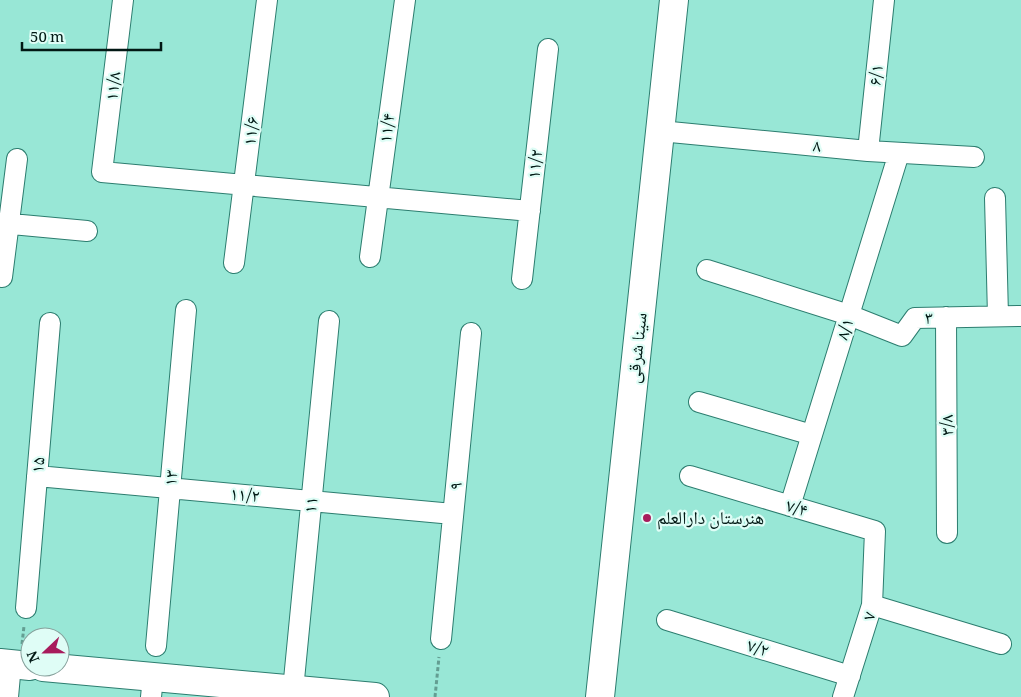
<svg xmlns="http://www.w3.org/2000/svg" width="1021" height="697" font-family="Georgia,'Noto Naskh Arabic',serif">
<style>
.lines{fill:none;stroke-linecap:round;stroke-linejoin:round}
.street-casing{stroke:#2c7d6f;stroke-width:22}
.secondary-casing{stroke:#2c7d6f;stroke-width:30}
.path{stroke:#639e92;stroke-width:3;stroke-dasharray:4 2.5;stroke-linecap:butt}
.street{stroke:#fff;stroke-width:20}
.secondary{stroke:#fff;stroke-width:28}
.poi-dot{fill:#a81b5c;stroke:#dffdf6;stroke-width:2}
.labels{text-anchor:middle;stroke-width:4.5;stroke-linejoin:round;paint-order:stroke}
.street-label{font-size:18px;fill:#011814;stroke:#dffdf6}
.poi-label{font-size:18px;fill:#011814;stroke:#dffdf6;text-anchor:start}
</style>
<rect width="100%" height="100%" fill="#98e7d6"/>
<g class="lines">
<defs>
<path id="street" d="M123 0 102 172 530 211
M660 131 868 151 974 157
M868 151 884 0
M995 198 998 316
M0 223 87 231
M370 257 405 0
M234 263 267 0
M707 270 849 315 902 336 915 318 1021 316
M2 277 17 159
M522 279 548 49
M946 317 947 533
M699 402 812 435
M37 476 453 514
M690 476 875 531 872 605 843 697
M790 506 899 153
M872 605 1001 644
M26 608 50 323
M667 620 850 676
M441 639 471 333
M156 646 186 310
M293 690 329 321
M8 697 11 664
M151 697 153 677"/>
<path id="secondary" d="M0 663 30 666
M43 667 375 697
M600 697 674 0"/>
</defs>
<!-- street casing -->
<use href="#street" class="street-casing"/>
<!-- secondary casing -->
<use href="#secondary" class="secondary-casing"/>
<!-- path -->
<path class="path" d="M22 644 24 626
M435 697 439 657"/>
<!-- street -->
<use href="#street" class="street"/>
<!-- secondary -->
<use href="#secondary" class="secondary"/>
</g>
<!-- markers -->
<circle class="poi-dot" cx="647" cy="518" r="5"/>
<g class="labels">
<!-- street labels -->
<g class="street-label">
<text transform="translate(876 75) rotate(-84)" y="6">۶/۱</text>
<text transform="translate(113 86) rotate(-83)" y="6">۱۱/۸</text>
<text transform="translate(387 128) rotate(-82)" y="6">۱۱/۴</text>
<text transform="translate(251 131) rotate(-83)" y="6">۱۱/۶</text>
<text transform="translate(817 146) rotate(5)" y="6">۸</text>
<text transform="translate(535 164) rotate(-84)" y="6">۱۱/۲</text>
<text transform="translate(929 318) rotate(-1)" y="6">۳</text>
<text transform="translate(845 329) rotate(-73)" y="6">۸/۱</text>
<text transform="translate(637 348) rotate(-84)" y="6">سینا شرقی</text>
<text transform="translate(947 425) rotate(-90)" y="6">۳/۸</text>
<text transform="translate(38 465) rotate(-85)" y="6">۱۵</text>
<text transform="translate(171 478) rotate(-85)" y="6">۱۳</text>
<text transform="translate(456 486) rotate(-85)" y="6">۹</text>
<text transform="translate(245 495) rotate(5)" y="6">۱۱/۲</text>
<text transform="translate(311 505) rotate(-84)" y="6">۱۱</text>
<text transform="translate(797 508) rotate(16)" y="6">۷/۴</text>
<text transform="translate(869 616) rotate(-74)" y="6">۷</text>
<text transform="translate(758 648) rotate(17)" y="6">۷/۲</text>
</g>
<!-- poi labels -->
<g class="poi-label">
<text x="657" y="524">هنرستان دارالعلم</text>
</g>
</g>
<!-- north arrow -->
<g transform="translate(45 652) rotate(248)"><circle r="24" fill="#dffdf6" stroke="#86a19c"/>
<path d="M0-4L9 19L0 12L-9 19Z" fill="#a81b5c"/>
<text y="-8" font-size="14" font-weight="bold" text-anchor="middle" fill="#011814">N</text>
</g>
<!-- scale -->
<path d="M22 42v8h139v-8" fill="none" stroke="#011814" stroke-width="2.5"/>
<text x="30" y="42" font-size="15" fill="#011814" stroke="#dffdf6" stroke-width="4" paint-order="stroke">50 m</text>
</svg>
